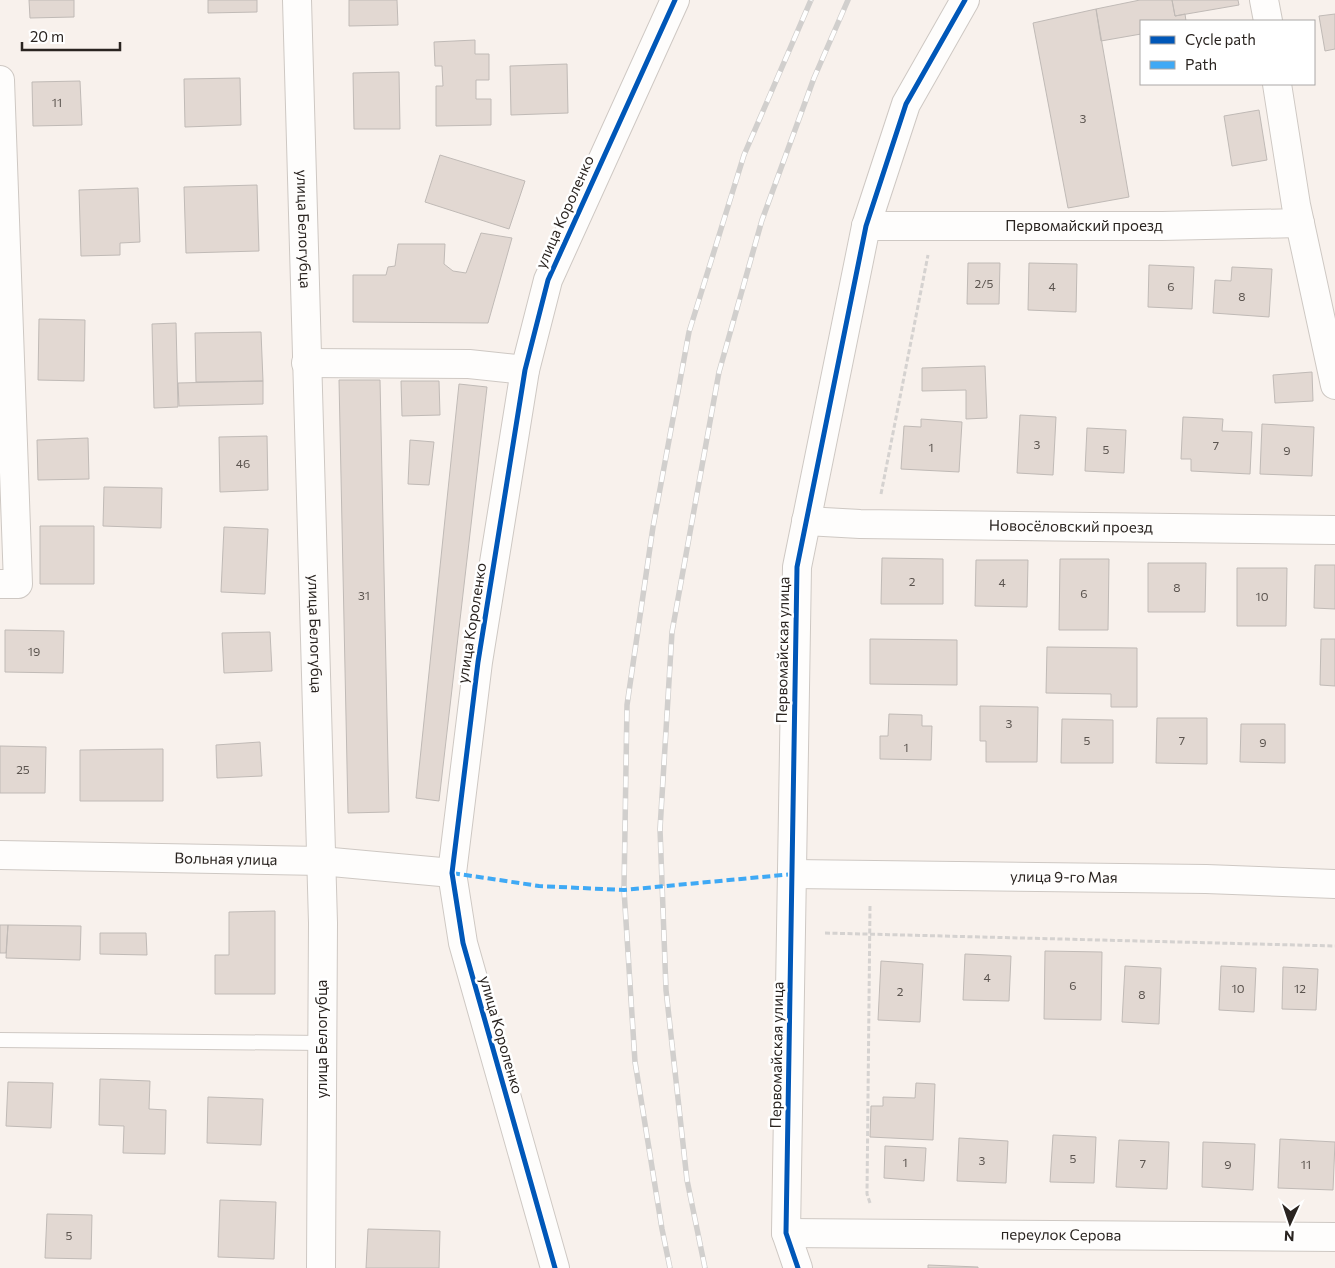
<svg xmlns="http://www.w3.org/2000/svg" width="1335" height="1268" font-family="Commissioner,sans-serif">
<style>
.building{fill:#e2d8d2;stroke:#c0bab6}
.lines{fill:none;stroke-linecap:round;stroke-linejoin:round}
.service-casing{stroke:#cec8c3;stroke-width:16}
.minor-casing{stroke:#cec8c3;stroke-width:30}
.tertiary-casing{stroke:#cec8c3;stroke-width:30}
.path{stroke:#d5d2d0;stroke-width:3;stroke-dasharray:5 2.5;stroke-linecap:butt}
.service{stroke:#fefdfc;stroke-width:14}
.minor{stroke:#fefdfc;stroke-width:28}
.tertiary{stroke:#fefdfc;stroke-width:28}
.rail-casing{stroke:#d1cfcd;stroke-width:5.5}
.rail{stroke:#fff;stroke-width:4;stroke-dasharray:11;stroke-linecap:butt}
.quiet{stroke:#3fa9f5;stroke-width:4;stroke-dasharray:8 4;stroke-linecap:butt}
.cycleway-casing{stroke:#fff;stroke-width:8}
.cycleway{stroke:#0057b8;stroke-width:5}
.labels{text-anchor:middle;stroke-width:5;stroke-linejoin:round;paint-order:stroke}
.number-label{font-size:12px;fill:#5b544f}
.street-label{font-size:15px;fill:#2a2420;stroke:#fff}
</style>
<rect width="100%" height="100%" fill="#f8f1ec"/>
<!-- building -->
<path class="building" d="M29 0H74V17L30 18Z
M208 0H257V12L208 13Z
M349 0H397L398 25 349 26Z
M1140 0H1172L1175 16 1185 14 1186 21H1141V37V34L1101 41 1096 9Z
M1172 0H1238L1239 5 1175 16Z
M1096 9 1129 197 1068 208 1033 23Z
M1335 14V49L1325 51 1319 16Z
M475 40V54H489V80H476V99H491V125L436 126V86H443L442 66H435L434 42Z
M567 64 568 113 511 115 510 66Z
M399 72 400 129H354L353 73Z
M240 78 241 125 185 127 184 79Z
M80 81 82 125 33 126 32 82Z
M1259 110 1267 160 1232 166 1224 116Z
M440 155 525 181 509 229 425 202Z
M257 185 259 251 186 253 184 187Z
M138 188 140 242 120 243V255L81 256 79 190Z
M481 233 512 238 488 323 353 322V275H386L388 267 395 266 398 244H445L444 264 453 271 466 273Z
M968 263H1000L999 304H967Z
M1029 263 1077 264 1076 312 1028 310Z
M1149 265 1194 267 1192 309 1148 307Z
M1232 267 1272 269 1269 317 1213 313 1215 280 1231 281Z
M39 319 85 320 84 381 38 380Z
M176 323 178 407 154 408 152 324Z
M261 332 263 381 196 382 195 333Z
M985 366 987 418 966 419V390L922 391V368Z
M1312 372 1313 401 1275 403 1273 375Z
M339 380H380L389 812 348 813Z
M263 381V404L179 406 178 383Z
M401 381H439L440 415 402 416Z
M459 384 487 387 439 801 416 798Z
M1020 415 1056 417 1053 475 1017 473Z
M1183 417 1223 419 1222 431 1252 432 1250 474 1191 471V459H1181Z
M921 419 962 422 959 472 901 469 904 426 921 427Z
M1262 424 1314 427 1312 476 1260 474Z
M1087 428 1126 430 1124 473 1085 471Z
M267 436 268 490 220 492 219 437Z
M88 438 89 479 38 480 37 440Z
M410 440 434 442 429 485 408 484Z
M104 487 162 488 161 528 103 526Z
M40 526H94V584H40Z
M224 527 268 529 265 594 221 592Z
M882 558 943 559V604H881Z
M1060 559H1109L1108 630H1059Z
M976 560H1028L1027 607 975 606Z
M1148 563H1206L1205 612H1148Z
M1315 565H1335V609L1314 608Z
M1237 568H1287L1286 626H1237Z
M5 630 64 631 63 673 5 672Z
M270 632 272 671 224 673 222 633Z
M870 639 957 640V685L870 684Z
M1321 639H1335V686L1320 685Z
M1047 647 1137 648V707H1111V694L1046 693Z
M980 706 1038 707 1037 762H986V741H980Z
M889 714 922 715V726H932L931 760 880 759V736H888Z
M1157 718H1207V764L1156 763Z
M1062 719 1113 720V763H1061Z
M1241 724H1285V763L1240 762Z
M260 742 262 776 217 778 216 745Z
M0 746 46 747 45 793H0Z
M163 749V801H80V750Z
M275 911V994H215V955H229V912Z
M0 925H8L6 953H0Z
M8 925 81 926 80 960 6 958Z
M100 933H146L147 955 100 954Z
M1045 951 1102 952 1101 1020 1044 1019Z
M965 954 1011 956 1009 1001 963 1000Z
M881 961 923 964 920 1022 878 1020Z
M1125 966 1161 968 1159 1024 1122 1022Z
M1221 966 1256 968 1254 1012 1219 1010Z
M1283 967 1318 969 1316 1010 1282 1009Z
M100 1079 150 1081 149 1109 166 1110 165 1154 123 1153 124 1126 99 1125Z
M8 1082 53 1083 51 1128 6 1126Z
M916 1083 935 1084 933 1140 870 1137 871 1106H883V1097L915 1098Z
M208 1097 263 1099 261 1145 207 1143Z
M1053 1135 1096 1137 1094 1183 1050 1182Z
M959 1138 1008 1141 1006 1183 957 1181Z
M1280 1139 1335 1142 1333 1190 1278 1188Z
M1119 1140 1169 1142 1167 1189 1116 1187Z
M1203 1142 1255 1144 1253 1190 1202 1187Z
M885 1146 926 1148 924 1181 884 1178Z
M220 1200 276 1202 274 1259 218 1257Z
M47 1214 92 1215 91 1259 45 1258Z
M368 1229 440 1231 439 1268H366Z
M928 1265 978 1267V1268H928Z"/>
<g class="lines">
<defs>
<path id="service" d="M0 1040 322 1043"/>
<g id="minor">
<path id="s1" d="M297 0 323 923 321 1268"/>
<path d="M1264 0 1268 21"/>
<path d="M0 80 18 584H0"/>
<path d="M1277 84 1296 205 1335 385"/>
<path id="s2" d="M866 226H1162L1300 223"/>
<path d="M306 363 469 364 525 370"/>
<path id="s3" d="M806 521 860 524 1335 530"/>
<path id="s4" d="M793 874 1206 879 1335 884"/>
<path id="s5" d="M786 1233 1335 1237"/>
<path d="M798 1268 786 1233 797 567 866 226 906 104 965 0"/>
</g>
<g id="tertiary">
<path id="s6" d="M0 855 321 861 452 873"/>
<path d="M555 1268 463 943 452 873 478 662 525 370 548 280 675 0"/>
</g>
</defs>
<!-- service casing -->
<use href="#service" class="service-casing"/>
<!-- minor casing -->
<use href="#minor" class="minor-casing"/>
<!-- tertiary casing -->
<use href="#tertiary" class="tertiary-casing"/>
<!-- path -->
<path class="path" d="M881 494 928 255
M870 906 867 1194 870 1203
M825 933 1335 946"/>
<!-- service -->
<use href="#service" class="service"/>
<!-- minor -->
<use href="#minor" class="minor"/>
<!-- tertiary -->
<use href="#tertiary" class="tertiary"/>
<defs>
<path id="rail" d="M670 1268 662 1229 635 1062 624 890 627 705 653 527 689 332 744 155 811 0
M705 1268 687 1180 666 990 660 829 672 632 719 372 762 220 814 78 848 0"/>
</defs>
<!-- rail casing -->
<use href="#rail" class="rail-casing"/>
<!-- rail -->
<use href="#rail" class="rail"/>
<!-- quiet -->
<path class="quiet" d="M452 873 539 886 624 890 793 874"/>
<defs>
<path id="cycleway" d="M555 1268 463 943 452 873 478 662 525 370 548 280 675 0
M798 1268 786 1233 797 567 866 226 906 104 965 0"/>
</defs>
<!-- cycleway casing -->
<use href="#cycleway" class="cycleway-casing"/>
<!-- cycleway -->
<use href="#cycleway" class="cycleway"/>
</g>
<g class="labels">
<!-- number labels -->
<g class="number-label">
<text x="57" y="107">11</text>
<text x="1083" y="123">3</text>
<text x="984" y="288">2/5</text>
<text x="1052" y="291">4</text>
<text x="1171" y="291">6</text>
<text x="1242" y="301">8</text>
<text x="1037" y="449">3</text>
<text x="1216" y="450">7</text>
<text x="931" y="452">1</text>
<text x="1106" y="454">5</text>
<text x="1287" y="455">9</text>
<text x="243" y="468">46</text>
<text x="912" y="586">2</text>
<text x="1002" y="587">4</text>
<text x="1177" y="592">8</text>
<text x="1084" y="598">6</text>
<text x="364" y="600">31</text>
<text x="1262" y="601">10</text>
<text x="34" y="656">19</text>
<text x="1009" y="728">3</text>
<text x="1087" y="745">5</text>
<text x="1182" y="745">7</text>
<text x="1263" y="747">9</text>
<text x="906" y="752">1</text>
<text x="23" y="774">25</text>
<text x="987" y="982">4</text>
<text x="1073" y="990">6</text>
<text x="1238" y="993">10</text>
<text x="1300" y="993">12</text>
<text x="900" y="996">2</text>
<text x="1142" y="999">8</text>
<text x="1073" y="1163">5</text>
<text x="982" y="1165">3</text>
<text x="905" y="1167">1</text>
<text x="1143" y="1168">7</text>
<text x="1228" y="1169">9</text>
<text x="1306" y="1169">11</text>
<text x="69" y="1240">5</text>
</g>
<!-- street labels -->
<g class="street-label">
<text transform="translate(565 212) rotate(-66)" y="5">улица Короленко</text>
<text dy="5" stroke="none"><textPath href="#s2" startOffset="218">Первомайский проезд</textPath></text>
<text dy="5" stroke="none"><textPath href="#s1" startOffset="229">улица Белогубца</textPath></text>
<text dy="5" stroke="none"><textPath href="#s3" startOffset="265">Новосёловский проезд</textPath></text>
<text transform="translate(472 623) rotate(-81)" y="5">улица Короленко</text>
<text dy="5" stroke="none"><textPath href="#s1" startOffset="634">улица Белогубца</textPath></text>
<text transform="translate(783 650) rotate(-89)" y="5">Первомайская улица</text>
<text dy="5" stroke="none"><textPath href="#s6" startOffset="226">Вольная улица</textPath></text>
<text dy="5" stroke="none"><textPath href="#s4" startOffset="271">улица 9-го Мая</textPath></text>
<text transform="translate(501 1035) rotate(74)" y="5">улица Короленко</text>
<text transform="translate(322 1039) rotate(-90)" y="5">улица Белогубца</text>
<text transform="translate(777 1055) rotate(-89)" y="5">Первомайская улица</text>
<text dy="5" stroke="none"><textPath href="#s5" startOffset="275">переулок Серова</textPath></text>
</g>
</g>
<!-- legend -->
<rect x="1140" y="20" width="175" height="65" fill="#ffffff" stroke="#aaa7a6"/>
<rect x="1150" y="36" width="25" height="8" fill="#0057b8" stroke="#aaa7a6"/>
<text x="1185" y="45" font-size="15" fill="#2a2420">Cycle path</text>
<rect x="1150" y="61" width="25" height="8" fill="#3fa9f5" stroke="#aaa7a6"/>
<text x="1185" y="70" font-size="15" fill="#2a2420">Path</text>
<!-- north arrow -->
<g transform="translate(1290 1223) rotate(183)" stroke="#ffffff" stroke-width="4" paint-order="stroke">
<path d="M0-4L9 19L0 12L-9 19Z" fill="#2a2420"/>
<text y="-8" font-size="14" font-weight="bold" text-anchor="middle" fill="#2a2420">N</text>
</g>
<!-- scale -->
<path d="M22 42v8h98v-8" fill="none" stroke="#2a2420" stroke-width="2.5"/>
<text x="30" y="42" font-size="15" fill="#2a2420" stroke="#ffffff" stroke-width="4" paint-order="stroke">20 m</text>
</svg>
